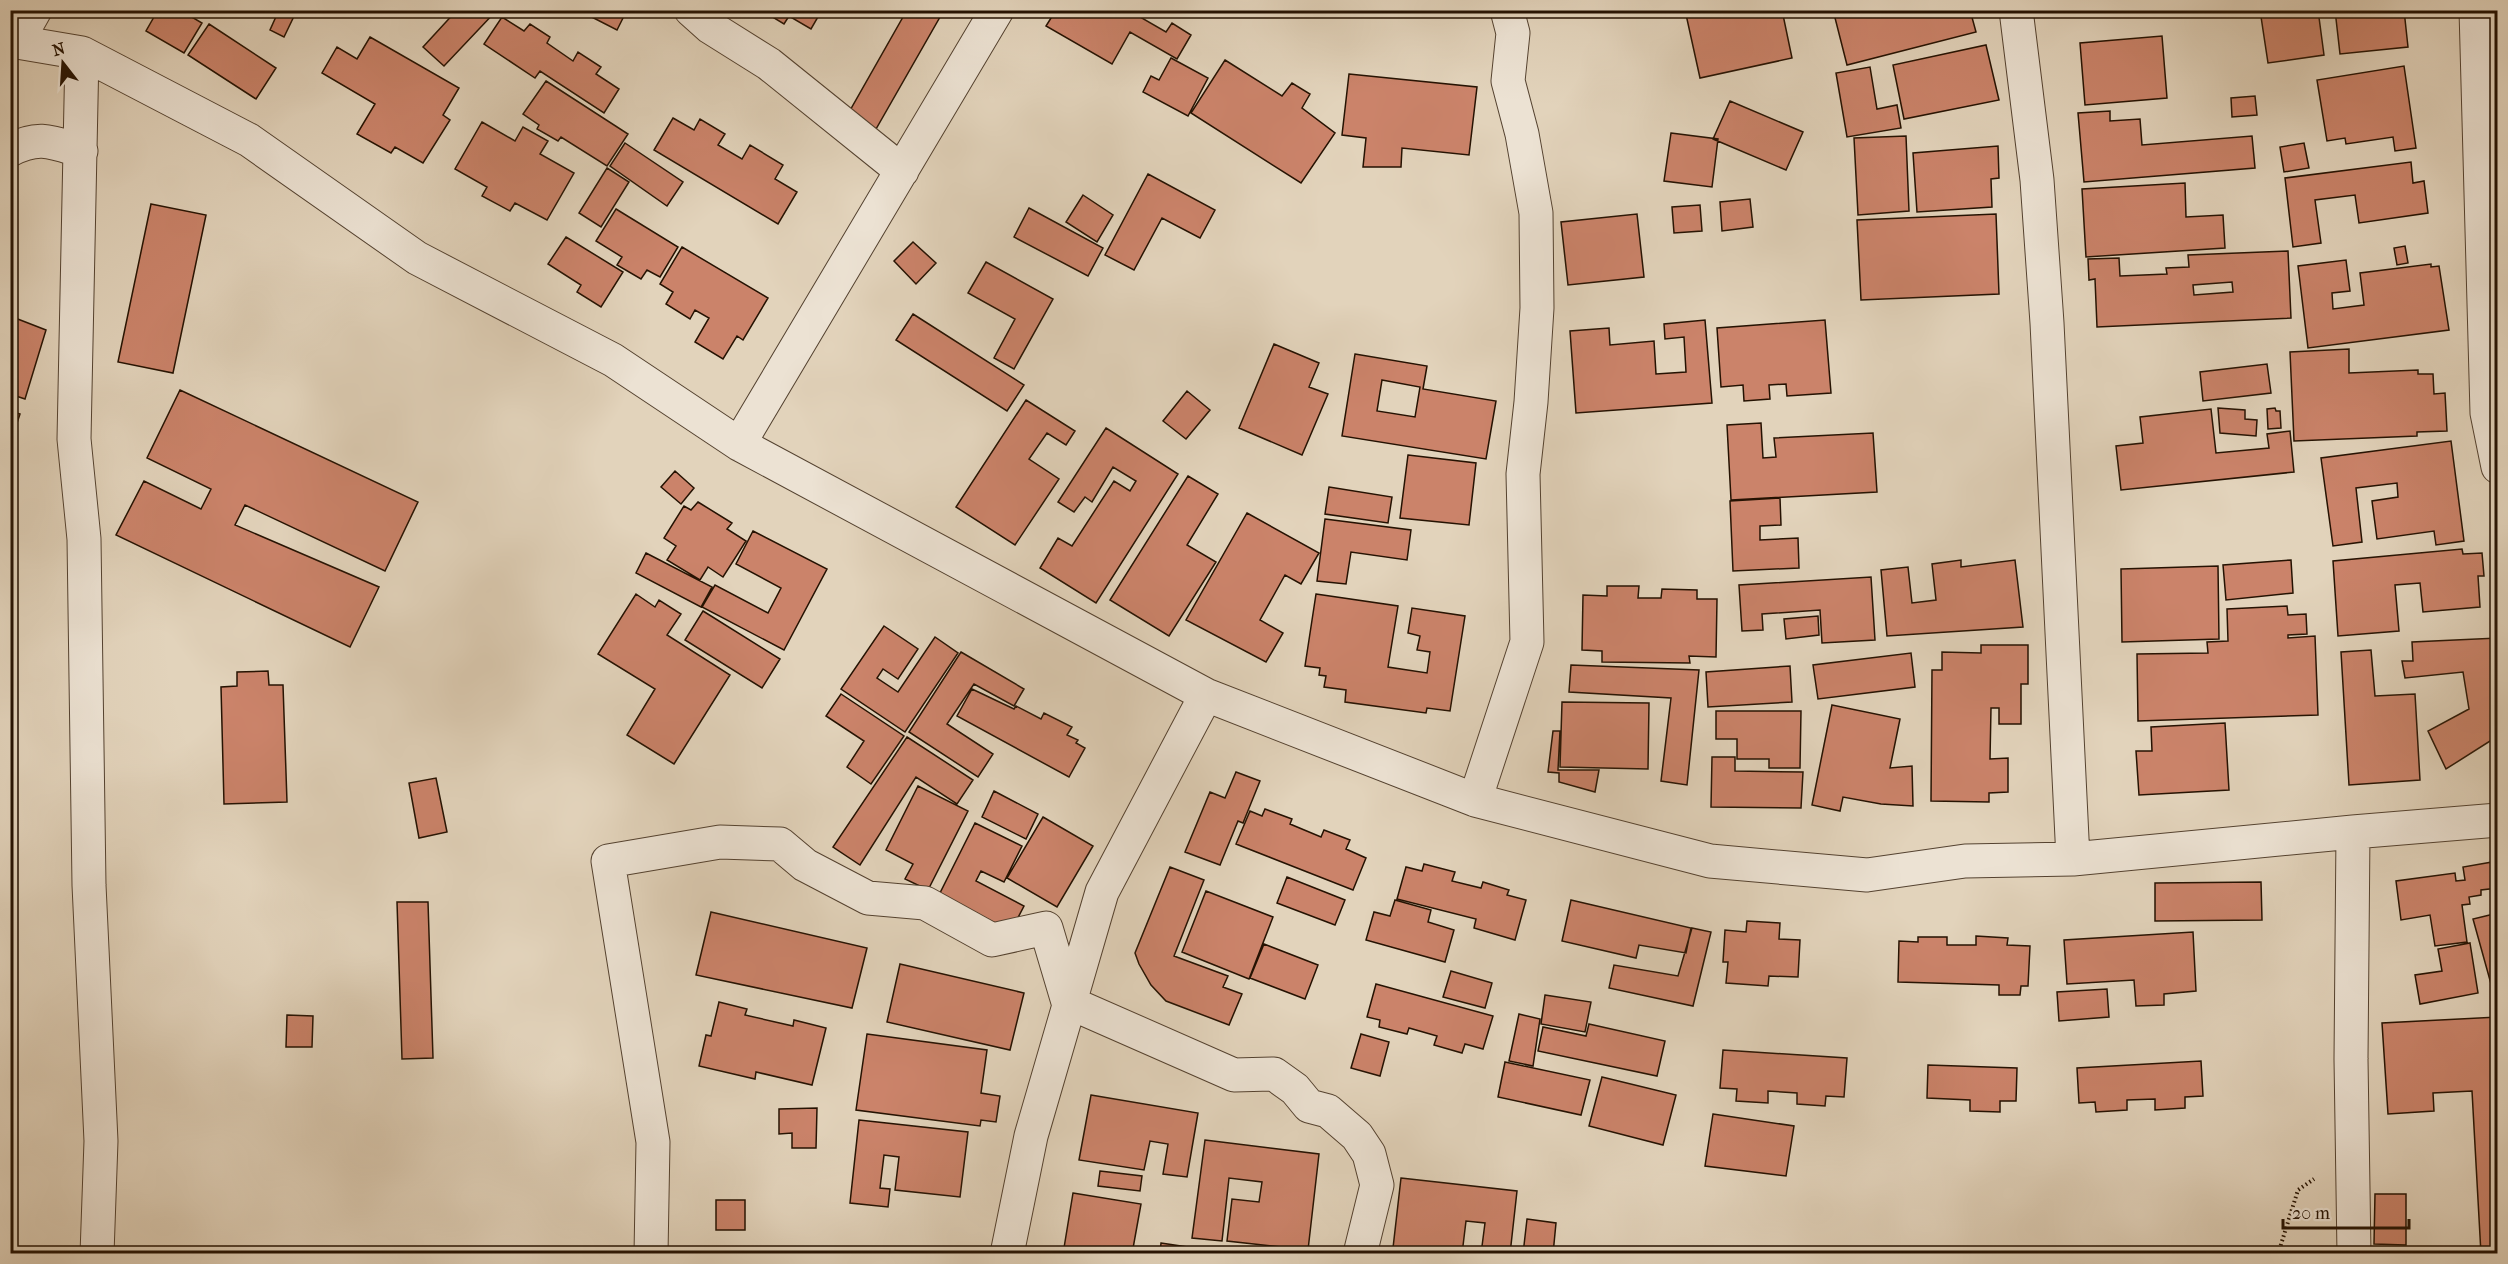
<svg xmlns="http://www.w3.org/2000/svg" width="2508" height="1264" font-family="'IM FELL French Canon',serif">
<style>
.building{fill:#cb836a;stroke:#251202;stroke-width:1.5;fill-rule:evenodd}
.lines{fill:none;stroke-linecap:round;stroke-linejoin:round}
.minor-casing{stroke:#544230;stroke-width:35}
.path{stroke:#251202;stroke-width:4;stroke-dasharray:1.5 3;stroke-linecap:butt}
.minor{stroke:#ece2d3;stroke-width:33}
</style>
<rect width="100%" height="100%" fill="#e2d3bb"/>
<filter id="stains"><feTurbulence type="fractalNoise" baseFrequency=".00333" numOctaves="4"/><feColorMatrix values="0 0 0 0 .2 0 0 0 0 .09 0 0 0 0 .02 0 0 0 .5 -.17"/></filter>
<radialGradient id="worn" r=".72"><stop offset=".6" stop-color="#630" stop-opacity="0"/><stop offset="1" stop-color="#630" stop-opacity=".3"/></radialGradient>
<!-- building -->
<path class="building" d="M158 10H180L202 23 184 53 146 31Z
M279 10H297L284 37 270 30Z
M457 10H497L444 66 423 47Z
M578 10H627L617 30Z
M761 10H822L811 29 789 16 784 24Z
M907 10H944L876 129 848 114Z
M1056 10H1134L1133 13 1166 32 1172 23 1191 35 1177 59 1130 32 1112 64 1046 26Z
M1685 10H1782L1792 58 1700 78Z
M1833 10H1892L1893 14 1903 10H1970L1976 32 1847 65Z
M2260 10H2318L2324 55 2268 63Z
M2335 10H2404L2408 47 2340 54Z
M502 17 524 31 530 24 550 37 547 43 573 61 578 52 601 67 596 74 619 89 604 113 540 71 535 78 484 44Z
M209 24 276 68 256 99 188 55Z
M2162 36 2167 98 2085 105 2080 43Z
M370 37 459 88 443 115 450 120 423 163 395 147 391 153 357 134 375 104 322 73 337 47 357 59Z
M1986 45 1999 100 1904 119 1893 65Z
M1171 58 1208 78 1188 116 1143 92 1151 76 1159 80Z
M1225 60 1282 96 1292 83 1310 94 1302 108 1335 133 1301 183 1191 113Z
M2404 66 2416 148 2395 151 2393 137 2346 144 2345 138 2327 141 2317 80Z
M1870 67 1877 109 1897 105 1901 128 1847 137 1836 73Z
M1349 74 1477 87 1469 155 1402 148 1401 167H1363L1366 138 1342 135Z
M546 81 628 134 607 166 561 137 558 141 537 129 539 125 523 114Z
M2255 96 2257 115 2232 117 2231 98Z
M1730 101 1803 132 1786 170 1713 139Z
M2110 111V121L2140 119 2142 145 2252 136 2255 168 2084 182 2078 113Z
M673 118 694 130 700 119 725 134 718 145 742 159 750 145 783 165 775 179 797 192 778 224 654 150Z
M482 122 515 141 523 127 548 141 540 154 574 173 547 220 515 203 510 211 482 196 487 187 455 169Z
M1671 133 1718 139 1712 187 1664 181Z
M1906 136 1909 211 1858 215 1854 138Z
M625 143 683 182 667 206 610 166Z
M2304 143 2309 168 2284 172 2280 147Z
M1998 146 1999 178 1991 179 1992 207 1917 212 1913 153Z
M2411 162 2413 183 2424 181 2428 213 2359 223 2355 195 2315 200 2321 243 2293 247 2285 178Z
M607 168 629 182 601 227 579 213Z
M1148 174 1215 210 1200 238 1162 218 1134 270 1105 255Z
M2185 183 2186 217 2223 215 2225 248 2086 257 2082 189Z
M1083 195 1113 215 1097 242 1066 222Z
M1750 199 1753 227 1722 231 1720 202Z
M151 204 206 215 173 373 118 362Z
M1700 205 1702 231 1674 233 1672 207Z
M1029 208 1103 248 1088 276 1014 237Z
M616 209 678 247 660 277 647 270 641 279 617 265 622 257 596 241Z
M1637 214 1644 277 1568 285 1561 222Z
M1996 214 1999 294 1861 300 1857 220Z
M566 237 623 272 601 307 577 292 581 285 548 264Z
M913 242 936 263 916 284 894 261Z
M2405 246 2408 263 2397 265 2394 248Z
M682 247 768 298 743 340 737 336 723 359 695 342 709 318 695 310 690 319 666 304 673 292 660 284Z
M2288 251 2291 318 2097 327 2095 279 2089 280 2088 259 2119 258 2120 276 2167 274 2166 268 2189 267 2188 255ZM2232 282 2233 292 2194 295 2193 285Z
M2346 260 2350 291 2332 293 2333 309 2364 305 2360 273 2431 264V267L2439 266 2449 330 2308 348 2298 266Z
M986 262 1053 299 1014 369 994 358 1015 319 968 293Z
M913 314 1024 385 1007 411 896 340Z
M10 316 46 330 25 399 10 394Z
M1705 320 1712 403 1576 413 1570 331 1609 328 1610 345 1654 341 1656 374 1686 372 1684 337 1665 339 1664 324Z
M1825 320 1831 393 1787 396 1786 384 1769 385 1770 399 1744 401 1743 385 1721 387 1717 328Z
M1274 344 1319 363 1309 387 1328 394 1302 455 1239 428Z
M2349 349V373L2418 370V374H2433L2434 394 2445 393 2447 431 2417 432V436L2294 441 2290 352Z
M1355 354 1427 366 1423 389 1496 401 1486 459 1342 436ZM1382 380 1420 387 1415 417 1377 411Z
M2267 364 2271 393 2203 401 2200 372Z
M180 390 418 502 385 571 245 505 235 525 379 587 350 647 116 535 144 481 201 509 211 489 147 458Z
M1187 391 1210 410 1186 439 1163 421Z
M1026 400 1075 431 1066 445 1047 433 1029 459 1059 479 1015 545 956 507Z
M2218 408 2245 410V419L2257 420 2256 436 2220 433Z
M2275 408 2276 411H2280L2281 428 2268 429 2267 409Z
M2211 409 2216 453 2269 448 2267 434 2290 431 2294 472 2121 490 2116 446 2143 443 2140 417Z
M10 411 20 414 10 444Z
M1761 423 1763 458 1776 457 1774 438 1873 433 1877 492 1731 500 1727 425Z
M1106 428 1178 474 1096 603 1040 568 1058 538 1072 546 1114 481 1130 491 1136 481 1113 467 1092 502 1085 497 1074 512 1058 502Z
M2451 441 2464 541 2436 545 2434 531 2377 539 2372 501 2398 497 2397 483 2356 488 2362 542 2333 546 2321 458Z
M1408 455 1476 463 1469 525 1400 518Z
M675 471 694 488 681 504 661 487Z
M1188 476 1218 494 1187 545 1216 562 1169 636 1110 600Z
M1329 487 1392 497 1388 523 1325 514Z
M1780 498 1781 525 1760 526V540L1798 538 1799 568 1733 571 1730 501Z
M698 502 732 523 727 529 746 541 723 577 708 567 700 580 667 560 676 546 664 538 684 506 691 510Z
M1247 513 1319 553 1301 584 1285 575 1260 620 1283 633 1266 662 1186 620Z
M1325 519 1411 530 1407 560 1351 552 1346 584 1317 581Z
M753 531 827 569 784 650 702 607 715 585 768 613 781 588 736 564Z
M2462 549 2463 554 2482 553 2484 576H2478L2480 607 2423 612 2420 583 2395 585 2399 631 2338 636 2333 561Z
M646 553 712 587 701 607 636 573Z
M1961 560V567L2015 560 2023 627 1887 636 1881 570 1908 567 1912 603 1936 600 1932 564Z
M2291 560 2293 593 2226 600 2223 565Z
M2218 566 2219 639 2122 642 2121 569Z
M1871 577 1875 640 1822 643 1820 610 1762 614 1763 630 1742 631 1739 585Z
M1607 586H1639L1638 598H1661L1662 589 1697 590V599H1717L1716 657 1689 656 1690 663 1602 662V651L1582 650 1583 595 1607 596Z
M636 594 655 607 659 600 681 614 667 635 730 675 674 764 627 735 655 689 598 654Z
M1316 594 1398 606 1388 667 1427 673 1430 652 1417 650 1420 636 1408 633 1412 608 1465 616 1450 711 1427 708 1426 713 1345 702 1346 690 1324 687 1326 676 1319 675 1320 668 1305 666Z
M2287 606 2288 615 2306 614 2307 634 2288 635V638L2315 636 2318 715 2138 721 2137 654 2208 653 2207 642 2228 641 2227 609Z
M703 611 780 659 762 688 685 640Z
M1818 616 1819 635 1786 639 1784 619Z
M884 626 918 649 898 679 883 669 877 678 898 692 935 637 958 653 905 732 841 689Z
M2498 638V736L2446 769 2428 731 2469 709 2463 672 2405 678 2402 661H2413L2412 642Z
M1981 645H2028V684H2021V724H1999V708H1991L1990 759 2008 758V792L1989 793V802L1931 801 1932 670H1942V652L1981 653Z
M2371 650 2375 696 2415 694 2420 780 2349 785 2341 652Z
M961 652 1024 689 1014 706 974 684 947 724 993 754 978 777 909 732Z
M1911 653 1915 687 1818 699 1813 665Z
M1571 665 1699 670 1687 785 1661 781 1671 698 1569 692Z
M1790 666 1792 702 1708 707 1706 672Z
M268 671 269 685H283L287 802 224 804 221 687 237 686V672Z
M972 689 1014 709 1016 706 1041 719 1044 713 1072 727 1067 735 1078 740 1076 743 1085 748 1069 777 957 716Z
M841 694 904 736 871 784 847 767 864 741 826 716Z
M1562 702 1649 703 1648 769 1560 767Z
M1832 705 1900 719 1890 768 1912 766 1913 806 1881 804 1843 797 1840 811 1812 805Z
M1716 711H1801L1800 768H1769V759H1737V739H1716Z
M2225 723 2229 790 2139 795 2136 751H2152L2151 727Z
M1553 731H1560L1558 770H1599L1595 792 1559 782V773L1548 772Z
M907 737 973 780 957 804 916 777 860 865 833 847Z
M1712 757H1735V771L1803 772 1801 808 1711 807Z
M1236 772 1260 781 1243 823 1238 821 1220 865 1185 852 1210 792 1225 798Z
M436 778 447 832 419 838 409 783Z
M918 786 968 811 928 890 905 879 913 864 886 850Z
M994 791 1038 814 1026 839 982 817Z
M1265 809 1292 819 1290 824 1321 837 1324 830 1350 840 1346 849 1366 858 1353 890 1236 844 1250 811 1262 816Z
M1043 817 1093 846 1057 907 1007 878Z
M975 823 1022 846 1004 882 981 871 976 881 1024 906 1011 931 939 895Z
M2498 861V888L2481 890V895L2469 897 2470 904 2462 905 2467 942 2435 946 2430 915 2401 920 2396 881 2455 873 2456 881 2465 880 2463 867Z
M1424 864 1455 872 1452 881 1481 888 1483 882 1509 890 1507 895 1526 900 1515 940 1474 928 1476 919 1397 899 1406 867 1422 871Z
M1170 867 1204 880 1174 956 1228 976 1223 987 1242 994 1229 1025 1166 1001 1151 985 1139 964 1135 953Z
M1287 877 1345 900 1335 925 1277 903Z
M2261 882 2262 920 2155 921V883Z
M1206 891 1273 917 1249 979 1182 952Z
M1395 900 1431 910 1428 922 1454 930 1445 962 1366 940 1374 912 1390 916Z
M1571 900 1691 928 1686 953 1639 945 1636 958 1562 941Z
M397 902H428L433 1058 402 1059Z
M711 912 867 948 852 1008 696 975Z
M2498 913V1001L2496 1002 2473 919Z
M1747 921 1780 923 1779 939 1800 940 1798 977 1769 976 1768 986 1726 983 1728 962H1723L1725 930 1746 932Z
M1692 928 1711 932 1693 1006 1609 988 1614 965 1678 976Z
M2193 932 2196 991 2164 994V1005L2136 1006 2134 980 2067 984 2064 940Z
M1976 936 2008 938 2007 945 2030 946 2028 986H2021L2020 995H1999V985L1898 982 1899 941 1918 942V937H1947V945H1976Z
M2470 943 2478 993 2420 1004 2415 975 2442 971 2438 949Z
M1264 944 1318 965 1305 999 1250 978Z
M900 964 1024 993 1010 1050 887 1022Z
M1451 971 1492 983 1485 1008 1443 997Z
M1376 984 1493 1016 1483 1049 1465 1044 1462 1053 1434 1045 1437 1036 1409 1028 1407 1034 1379 1027 1380 1020 1367 1017Z
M2107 989 2109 1017 2059 1021 2057 992Z
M1545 995 1591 1002 1585 1032 1541 1024Z
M719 1002 747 1009 745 1015 793 1026 794 1020 826 1028 812 1085 756 1072 755 1079 699 1066 706 1035 711 1036Z
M1519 1014 1540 1019 1533 1066 1509 1061Z
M287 1015 313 1016 312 1047H286Z
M2498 1017V1254H2481L2472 1091 2433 1093 2434 1111 2388 1114 2382 1023Z
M1589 1024 1665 1041 1657 1076 1538 1051 1543 1027 1586 1036Z
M867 1034 987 1050 981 1093 1000 1096 996 1122 981 1120 980 1126 856 1110Z
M1361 1034 1389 1042 1380 1076 1351 1068Z
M1723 1050 1847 1058 1844 1097 1826 1096 1825 1106 1797 1104V1093L1768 1091V1103L1736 1101 1737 1089 1720 1088Z
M2201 1061 2203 1096 2185 1097V1108L2155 1110V1099L2127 1100V1110L2096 1112 2095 1102 2079 1103 2077 1068Z
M1505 1062 1590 1080 1581 1115 1498 1097Z
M1928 1065 2017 1068 2016 1101H2000V1112L1970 1111V1100L1927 1098Z
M1602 1077 1676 1095 1663 1145 1589 1126Z
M1091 1095 1198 1113 1187 1177 1163 1174 1168 1144 1150 1141 1144 1170 1079 1160Z
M817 1108 816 1148H792V1133L779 1134V1109Z
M1713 1114 1794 1126 1786 1176 1705 1166Z
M859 1120 968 1132 960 1197 895 1190 899 1157 884 1155 880 1188 890 1189 888 1207 850 1203Z
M1205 1140 1319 1154 1308 1250 1227 1241 1232 1199 1259 1202 1262 1182 1229 1178 1222 1241 1192 1238Z
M1100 1171 1142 1176 1140 1191 1098 1186Z
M1401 1178 1517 1191 1510 1254H1481L1485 1223 1466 1221 1462 1254 1393 1248Z
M1073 1193 1141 1204 1132 1254H1063Z
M2375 1194H2406V1245L2374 1244Z
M716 1200H745V1230H716Z
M1527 1219 1556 1223 1553 1254H1523Z
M1161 1243 1187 1247 1186 1254H1160Z
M345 1250 346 1254H311Z"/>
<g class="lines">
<defs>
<path id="minor" d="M691 10 710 27 769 64 902 171
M2016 10 2037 180 2047 323 2073 859
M2476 10 2487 413 2498 467
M10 28 17 42 82 53 249 140 417 258 613 360 739 444 1206 695 1475 800 1710 861 1867 875 1965 861 2073 859 2353 832 2498 820
M17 42 35 10
M82 53 74 439 84 539 89 885 101 1141 97 1254
M10 150C39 135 52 142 81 151
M739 444 997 10
M1475 800 1527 642 1523 474 1531 402 1537 308 1536 213 1522 134 1508 81 1513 33 1507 10
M2353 832 2351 1059 2354 1254
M651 1254 653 1142 608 861 720 842 780 844 805 865 868 898 925 903 992 940 1046 928 1068 1002 1234 1075 1274 1074 1295 1089 1309 1106 1328 1111 1357 1136 1369 1154 1377 1185 1360 1254
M1007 1254 1031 1136 1102 892 1206 695"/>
</defs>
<!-- minor casing -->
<use href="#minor" class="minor-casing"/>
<!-- path -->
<path class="path" d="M2278 1254 2298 1190 2314 1179"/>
<!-- minor -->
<use href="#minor" class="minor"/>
</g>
<!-- margin -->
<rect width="2508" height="1264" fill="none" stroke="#e2d3bb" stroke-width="36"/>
<rect x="12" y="12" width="2484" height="1240" fill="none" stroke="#251202" stroke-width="3"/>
<rect x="18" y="18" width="2472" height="1228" fill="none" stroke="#251202" stroke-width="1.5"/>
<!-- north arrow -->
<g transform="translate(63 63) rotate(343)" stroke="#ece2d3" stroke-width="4.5" paint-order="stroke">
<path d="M0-4.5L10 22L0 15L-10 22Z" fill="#251202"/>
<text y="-9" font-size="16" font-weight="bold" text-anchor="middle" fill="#251202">N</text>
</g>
<!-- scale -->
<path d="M2283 1219v9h126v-9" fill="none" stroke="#251202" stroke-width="3"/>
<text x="2292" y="1219" font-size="18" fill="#251202" stroke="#ece2d3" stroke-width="4.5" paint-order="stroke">20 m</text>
<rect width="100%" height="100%" filter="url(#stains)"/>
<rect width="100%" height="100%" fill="url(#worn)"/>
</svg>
